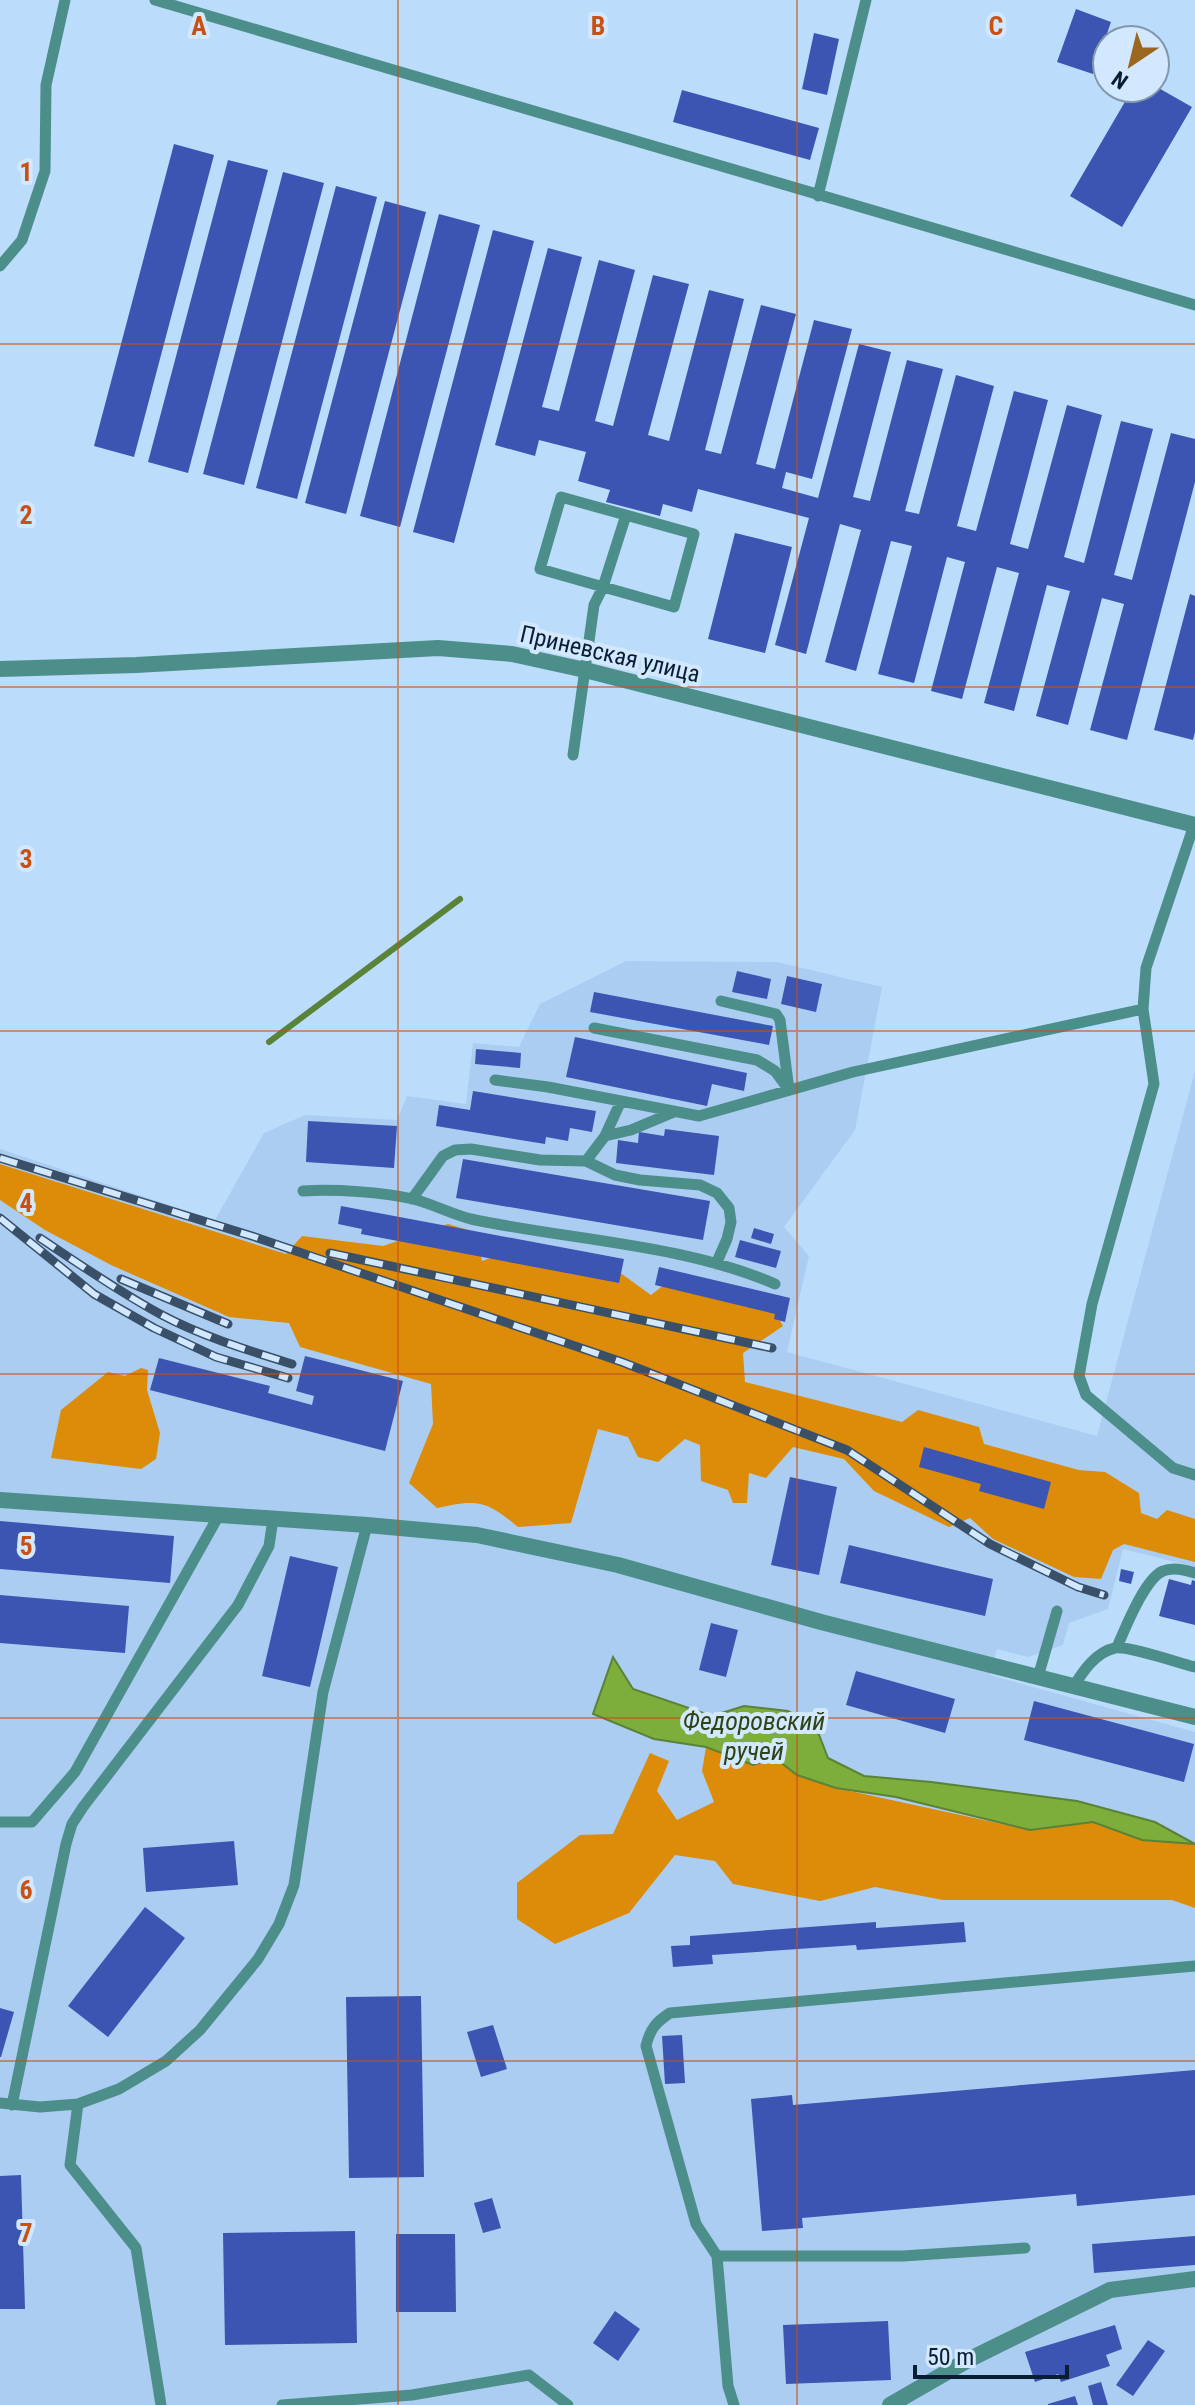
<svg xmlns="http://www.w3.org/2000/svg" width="1195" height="2405" font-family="'Roboto Condensed',sans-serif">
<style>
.built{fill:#abcdf1}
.forest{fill:#dc8c08}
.water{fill:#7dad3b;stroke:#5a8238;stroke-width:2}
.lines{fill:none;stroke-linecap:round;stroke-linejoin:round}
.stream{stroke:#5a8238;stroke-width:6}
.building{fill:#3c54b2}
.lane{stroke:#4c8e89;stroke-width:11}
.street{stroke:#4c8e89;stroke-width:16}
.rail-casing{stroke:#395068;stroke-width:9}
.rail{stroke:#d2e8fe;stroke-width:6;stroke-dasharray:18;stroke-linecap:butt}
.grid{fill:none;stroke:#c75012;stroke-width:2;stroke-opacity:0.55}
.labels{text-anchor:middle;stroke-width:8;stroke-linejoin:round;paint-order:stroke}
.street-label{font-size:24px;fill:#091e32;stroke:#d2e8fe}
.water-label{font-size:26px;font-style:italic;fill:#304316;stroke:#d2e8fe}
.grid-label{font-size:26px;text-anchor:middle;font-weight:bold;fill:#c75012;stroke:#d2e8fe;stroke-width:8;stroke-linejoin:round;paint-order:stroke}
</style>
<rect width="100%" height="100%" fill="#bcdcfc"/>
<!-- built -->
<path class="built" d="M626 961 777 962 882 987 855 1130 784 1227 809 1256 787 1352 1097 1436 1195 1071V1567L1123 1549 1108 1609 1069 1623 1063 1645 1028 1657 997 1649 990 1675 1195 1732V2405H0V1149L215 1220 264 1133 305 1115 397 1120 407 1096 466 1104 473 1043 519 1047 540 1004Z"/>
<!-- forest -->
<path class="forest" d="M0 1164 286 1254 302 1236 383 1246 448 1224 475 1232 482 1261 509 1251 612 1267 651 1295 665 1284 764 1293 783 1326 743 1353 745 1382 902 1422 918 1410 979 1427 984 1444 1079 1470 1105 1472 1139 1493 1141 1513 1157 1519 1167 1510 1195 1519V1562L1124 1544 1113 1550 1101 1579 1074 1577 993 1539 970 1518 949 1527 874 1491 844 1459 793 1447 766 1478 749 1473 747 1503H733L728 1490 701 1481 700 1445 685 1439 658 1462 638 1457 628 1437 598 1429 571 1523 518 1527C486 1500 478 1499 437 1508L409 1483 433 1424 431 1384 300 1347 289 1323 229 1317 111 1265 45 1230 0 1200Z
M141 1368 148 1370 147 1390 160 1433 156 1459 141 1469 51 1458 61 1410 108 1372 125 1376Z
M706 1747 753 1765 775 1758 797 1775 836 1788 1030 1830 1093 1822 1142 1840 1195 1844V1908L1172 1900H943L875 1887 820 1901 733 1884 715 1861 675 1855 629 1913 555 1944 517 1919V1883L580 1835 613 1834 650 1753 669 1761 657 1791 677 1820 714 1802 702 1771Z"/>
<!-- water -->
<path class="water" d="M613 1657 633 1689 712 1716 744 1706 788 1711 816 1727 828 1758 864 1776 931 1782 1077 1801 1155 1822 1195 1844 1142 1840 1093 1822 1030 1830 896 1797 836 1788 797 1775 775 1758 753 1765 706 1747 654 1739 593 1714Z"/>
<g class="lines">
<!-- stream -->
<path class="stream" d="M269 1042 460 899"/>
</g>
<!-- building -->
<path class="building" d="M1076 9 1111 22 1093 74 1057 62Z
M814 33 839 39 827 95 802 89Z
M1155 86 1192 107 1122 227 1070 196 1133 88H1155Z
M682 90 819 128 810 160 673 122Z
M174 144 214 155 134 457 94 446Z
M228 160 268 170 188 473 148 462Z
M283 172 324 183 244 485 203 474Z
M336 186 377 197 297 499 256 488Z
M385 201 426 212 346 514 305 503Z
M439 214 480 225 400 527 360 516Z
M493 230 534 241 454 543 413 532Z
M548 248 582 257 542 407 559 411 599 260 635 270 595 421 613 426 653 275 689 284 648 435 669 441 709 290 744 299 705 450 721 454 761 305 796 314 756 464 775 469 814 320 852 329 812 479 786 472 782 488 818 498 859 344 891 352 853 497 870 501 907 360 943 369 905 511 919 514 956 375 994 386 957 526 976 531 1014 391 1048 400 1010 544 1028 549 1067 405 1102 415 1064 557 1084 563 1121 421 1153 429 1114 575 1132 580 1171 433 1195 439V482L1127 740 1090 730 1124 604 1102 598 1068 725 1036 716 1070 591 1047 585 1014 711 984 703 1019 573 997 567 962 699 931 691 965 562 947 557 914 683 878 674 912 546 891 541 856 671 825 662 861 530 840 524 806 654 775 645 809 518 698 489 692 512 663 504 660 516 606 502 610 490 578 481 586 452 539 440 535 456 495 445Z
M735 533 792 547 765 653 708 639Z
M1190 594 1195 596V732L1193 740 1154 730Z
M737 971 771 979 767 999 732 992Z
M787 976 822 984 816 1012 781 1004Z
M594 992 773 1026 769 1045 590 1012Z
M575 1037 747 1073 744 1091 712 1084 707 1106 566 1077Z
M476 1049 521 1053 520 1068 475 1064Z
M473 1091 596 1111 592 1132 570 1128 568 1141 546 1137 545 1144 436 1126 439 1105 470 1110Z
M308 1121 397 1126 394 1168 306 1162Z
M665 1129 719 1136 714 1175 616 1163 618 1140 638 1143 639 1132 664 1136Z
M463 1159 710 1201 703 1240 456 1198Z
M341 1206 624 1259 619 1283 361 1234 362 1229 338 1224Z
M754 1228 774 1234 771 1244 751 1238Z
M740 1240 781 1251 776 1268 735 1257Z
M659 1267 790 1298 785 1322 774 1319 775 1314 655 1285Z
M305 1356 403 1381 385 1451 150 1390 159 1358 270 1386 268 1393 312 1405 314 1396 296 1391Z
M924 1447 1051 1482 1044 1509 979 1491 981 1484 919 1467Z
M790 1477 837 1487 819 1575 771 1565Z
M0 1521 174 1536 170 1583 0 1569Z
M849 1545 993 1579 985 1616 840 1583Z
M290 1556 338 1567 310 1687 262 1676Z
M1121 1569 1134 1572 1131 1584 1119 1581Z
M1169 1579 1191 1585 1192 1580 1195 1581V1625L1159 1616Z
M0 1595 129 1606 125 1653 0 1643Z
M711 1623 738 1630 726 1677 699 1670Z
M856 1671 955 1699 945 1733 846 1705Z
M1034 1701 1194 1744 1184 1782 1024 1740Z
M234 1841 238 1885 146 1892 143 1848Z
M145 1907 185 1938 108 2037 68 2006Z
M876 1922V1928L964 1922 966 1942 857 1950 856 1945 712 1955 713 1964 673 1967 671 1946 690 1945V1936Z
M421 1996 424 2177 349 2178 346 1997Z
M0 2008 14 2012 1 2057H0Z
M493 2025 507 2069 481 2077 467 2032Z
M682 2035 685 2083 665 2084 662 2036Z
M1195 2070V2195L1077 2206 1076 2194 802 2218 803 2228 762 2231 751 2099 792 2095 793 2105Z
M21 2175 25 2309H0V2176Z
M492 2198 501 2228 483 2233 474 2203Z
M355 2231 357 2343 225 2345 223 2233Z
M396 2234H455L456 2312H396Z
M1195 2236V2265L1094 2273 1092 2244Z
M615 2311 640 2329 618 2361 593 2343Z
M888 2321 891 2380 786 2384 783 2325Z
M1115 2325 1122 2349 1106 2355 1110 2366 1061 2382 1058 2374 1035 2382 1025 2352Z
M1148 2340 1165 2351 1133 2396 1116 2385Z
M1101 2382 1108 2405H1093L1088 2386Z
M1075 2396 1078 2405H1048V2404Z"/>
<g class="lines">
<!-- lane -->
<path class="lane" d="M155 0 1195 305
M818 196 866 0
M0 266 22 240 45 171 46 85 65 0
M561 497 694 534 674 607 540 569Z
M573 755 594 605 603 587 626 515
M1194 825 1146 968 1143 1009 1154 1084 1092 1304 1079 1376 1086 1395 1173 1468 1195 1475
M721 1001 776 1014 780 1020 789 1090
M594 1028 757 1060 775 1071 789 1090
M495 1080 548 1087 699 1116 853 1072 1143 1009
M605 1136 631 1130 674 1112
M586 1161 605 1136 621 1101
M303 1191C334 1189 383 1192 413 1199 433 1204 451 1214 471 1219 569 1240 683 1244 775 1284
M412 1199 443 1156 455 1150 471 1149 540 1160 586 1161 615 1175 640 1180 700 1185 717 1193 729 1208 731 1222 727 1239 716 1264
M1117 1647C1125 1629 1145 1578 1163 1571 1172 1567 1186 1570 1195 1573
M1038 1677 1057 1611
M1074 1686C1083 1671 1096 1652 1115 1648 1127 1645 1179 1663 1195 1667
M0 1822H32L75 1772 219 1515
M0 2103 40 2107 78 2104
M12 2105 66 1844 72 1824 83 1807 238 1605 269 1546 273 1519
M717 2256H903L1025 2248
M161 2405 136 2248 70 2165 78 2104 119 2089 166 2061 200 2030 258 1959 279 1924 294 1885 323 1692 367 1525
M282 2405 412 2395 529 2375 568 2405
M734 2405 728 2386 717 2256 696 2224 646 2046C650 2029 656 2022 670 2013L1195 1966"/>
<!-- street -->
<path class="street" d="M0 669 136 665 438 648 512 654 585 670 1195 825
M0 1500 367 1525 477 1535 618 1565 821 1622 1195 1717
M890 2405 968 2360 1110 2290 1195 2279"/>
<defs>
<path id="rail" d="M0 1158 252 1236 622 1362 847 1450 990 1544 1078 1587 1104 1595
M0 1218 94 1294 154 1328 216 1357 288 1378
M40 1238C79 1264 118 1291 160 1314 201 1336 247 1350 292 1364
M330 1253 772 1348
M121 1279 228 1324"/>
</defs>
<!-- rail casing -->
<use href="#rail" class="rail-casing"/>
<!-- rail -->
<use href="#rail" class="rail"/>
</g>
<!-- grid -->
<path class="grid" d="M398 0V2405M797 0V2405M0 344H1195M0 687H1195M0 1031H1195M0 1374H1195M0 1718H1195M0 2061H1195"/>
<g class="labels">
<!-- street labels -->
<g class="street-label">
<text transform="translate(610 654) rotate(13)" y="8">Приневская улица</text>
</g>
<!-- water labels -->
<g class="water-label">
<text x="754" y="1730">Федоровский<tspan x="754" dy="30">ручей</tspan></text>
</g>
</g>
<g class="grid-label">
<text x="199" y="35">A</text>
<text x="598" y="35">B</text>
<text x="996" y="35">C</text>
<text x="26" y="181">1</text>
<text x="26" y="524">2</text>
<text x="26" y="868">3</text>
<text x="26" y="1212">4</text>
<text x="26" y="1555">5</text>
<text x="26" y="1899">6</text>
<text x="26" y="2242">7</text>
</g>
<!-- north arrow -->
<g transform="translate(1131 64) rotate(215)"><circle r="38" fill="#d2e8fe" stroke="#8297ac" stroke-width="2"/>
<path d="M0-6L14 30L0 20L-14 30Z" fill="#9b661e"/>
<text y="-12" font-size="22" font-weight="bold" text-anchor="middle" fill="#091e32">N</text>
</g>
<!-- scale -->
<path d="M915 2365v12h152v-12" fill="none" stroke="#091e32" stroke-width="4"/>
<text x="927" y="2365" font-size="24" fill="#091e32" stroke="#d2e8fe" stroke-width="6" paint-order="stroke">50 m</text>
</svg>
